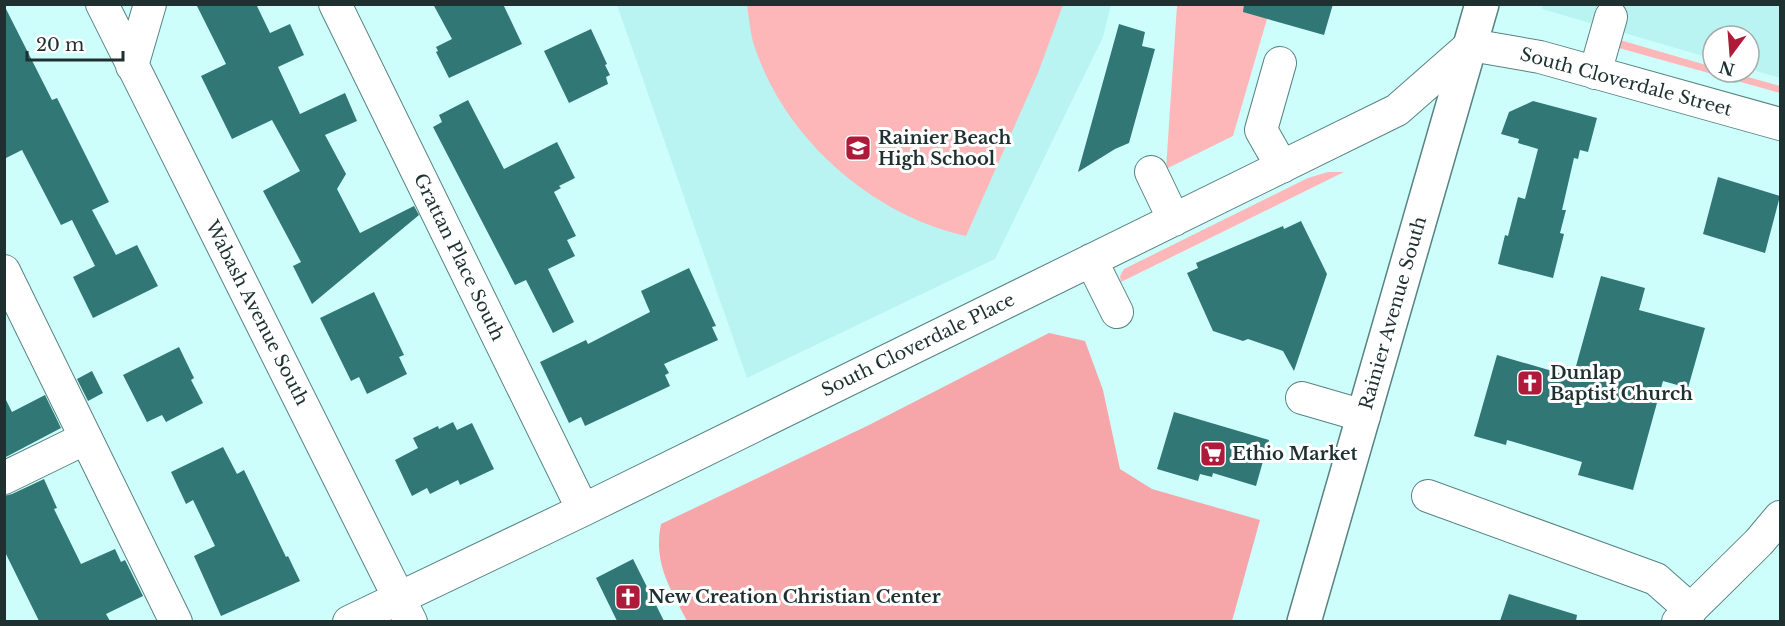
<svg xmlns="http://www.w3.org/2000/svg" width="1785" height="626" font-family="'Libre Baskerville',serif">
<style>
.built{fill:#baf4f2}
.green{fill:#fdb7b9}
.forest{fill:#f6a6a9}
.building{fill:#307775}
.lines{fill:none;stroke-linecap:round;stroke-linejoin:round}
.minor-casing{stroke:#578381;stroke-width:34}
.major-casing{stroke:#578381;stroke-width:36}
.minor{stroke:#fff;stroke-width:32}
.major{stroke:#fff;stroke-width:33}
.labels{text-anchor:middle;stroke-width:6;stroke-linejoin:round;paint-order:stroke}
.street-label{font-size:18px;fill:#1e3130;stroke:#fff}
.poi-label{font-size:18px;font-weight:bold;fill:#1e3130;stroke:#fff;text-anchor:start}
</style>
<rect width="100%" height="100%" fill="#cefefc"/>
<!-- built -->
<path class="built" d="M1543 4 1780 5V78L1749 69V36H1713V59L1542 9Z
M617 5H1111L1103 37 995 259 747 378Z"/>
<!-- green -->
<path class="green" d="M747 5H1063L1038 73 966 236C871 215 784 138 754 45 750 32 749 18 747 5Z
M1177 5H1271L1233 136 1166 169Z
M1620 40 1713 67V72H1730L1780 86V93L1619 48Z
M1328 172H1344L1121 282 1120 276 1124 269 1308 178Z"/>
<!-- forest -->
<path class="forest" d="M1049 333 1085 341 1103 390 1120 469 1152 489 1260 520 1232 621H687C670 588 653 563 661 524L869 425Z"/>
<!-- building -->
<path class="building" d="M196 4H256L270 33 290 24 304 55 278 67 300 114 345 93 357 121 325 135 346 174 337 189 360 233 414 206 419 215 312 304 293 266 301 262 263 191 300 171 272 120 232 139 201 76 226 64Z
M433 4H503L522 44 449 78 436 52 438 51 436 47 452 39Z
M1244 4H1333L1324 35 1243 12Z
M4 5 52 100 57 98 109 202 92 210 116 255 137 245 158 286 93 318 73 277 95 266 72 220 61 225 22 150 4 159Z
M1119 24 1145 32 1142 46 1155 49 1129 143 1115 149 1078 172Z
M591 29 607 64 605 65 610 75 606 77 608 84 569 103 544 51Z
M468 100 504 169 557 142 575 178 559 186 561 188 554 192 576 236 567 240 575 256 548 269 574 322 553 333 526 280 515 285 433 127 442 122 439 115Z
M1533 101 1597 118 1588 152 1580 150 1578 159 1574 158 1562 210H1566L1560 233 1564 234 1553 278 1498 264 1505 235 1508 236 1518 197 1525 199 1538 149 1518 143 1519 139 1501 134 1509 112Z
M1718 177 1780 196 1765 253 1703 234Z
M1301 221 1327 274 1294 371 1283 351 1248 339 1243 341 1213 331 1187 273 1198 268 1196 263 1283 226 1284 229Z
M689 268 716 326 712 327 718 340 664 364 669 373 665 375 670 386 585 426 581 417 569 423 540 362 586 340 588 344 650 312 641 291Z
M1601 276 1645 288 1639 310 1705 328 1688 388 1663 381 1633 490 1578 475 1582 462 1507 440 1506 445 1474 436 1497 355 1573 377Z
M374 292 404 355 399 357 407 374 367 394 359 377 351 381 320 318Z
M179 347 194 378 191 380 203 403 166 422 162 415 147 422 123 375Z
M92 371 103 393 88 401 77 379Z
M45 395 61 428 4 458V396L12 412Z
M1174 412 1269 440 1256 486 1213 473 1212 477 1200 474 1198 481 1157 469Z
M453 422 457 430 472 423 494 469 460 485 458 480 430 494 427 488 412 496 395 460 418 448 413 438 438 426 439 429Z
M223 447 237 474 244 470 286 557 288 556 300 581 221 616 194 556 215 546 193 500 186 504 171 472Z
M44 479 57 508 54 509 81 564 115 549 121 562 125 560 143 596 106 614 110 621H39L4 550V496L12 494Z
M633 559 664 621H617L596 578Z
M1509 594 1577 615 1576 621H1500Z"/>
<g class="lines">
<defs>
<path id="minor" d="M102 4 411 622
M335 4 583 510
M1280 63 1261 130 1282 167
M132 66 150 4
M1595 73 1611 17
M1151 172 1174 220
M1091 260 1117 312
M4 271 176 622
M1302 398 1364 416
M4 478 86 438
M1428 496 1656 579 1691 610
M349 622 583 510 1397 110 1471 45 1540 57 1780 124
M1678 622 1759 542 1780 517"/>
<path id="major" d="M1304 622 1482 4"/>
</defs>
<!-- minor casing -->
<use href="#minor" class="minor-casing"/>
<!-- major casing -->
<use href="#major" class="major-casing"/>
<!-- minor -->
<use href="#minor" class="minor"/>
<!-- major -->
<use href="#major" class="major"/>
</g>
<!-- icons -->
<defs>
<symbol id="school-square" viewBox="-11 -11 22 22"><rect x="-9" y="-9" width="18" height="18" rx="4" fill="#ae1a3a" stroke="#fff"/><path d="M0-5L7-2L0 1L-7-2ZM-4 1L0 2.5L4 1V4Q0 6-4 4Z" fill="#fff"/></symbol>
<symbol id="church-square" viewBox="-11 -11 22 22"><rect x="-9" y="-9" width="18" height="18" rx="4" fill="#ae1a3a" stroke="#fff"/><path d="M-1.2-6h2.4v3.5h3.3v2.4h-3.3V6h-2.4V-.1h-3.3v-2.4h3.3Z" fill="#fff"/></symbol>
<symbol id="supermarket-square" viewBox="-11 -11 22 22"><rect x="-9" y="-9" width="18" height="18" rx="4" fill="#ae1a3a" stroke="#fff"/><path d="M-6-5.5h2.5l.6 2H6L4.5 2H-2.5L-4.4-4H-6ZM-1.5 3.2a1.3 1.3 0 1 0 .1 0ZM3 3.2a1.3 1.3 0 1 0 .1 0Z" fill="#fff"/></symbol>
</defs>
<g fill-rule="evenodd">
<use href="#school-square" x="843" y="133" width="30" height="30"/>
<use href="#church-square" x="1515" y="368" width="30" height="30"/>
<use href="#supermarket-square" x="1198" y="439" width="30" height="30"/>
<use href="#church-square" x="613" y="582" width="30" height="30"/>
</g>
<g class="labels">
<!-- street labels -->
<g class="street-label">
<text transform="translate(1626 82) rotate(15)" y="6">South Cloverdale Street</text>
<text transform="translate(459 257) rotate(64)" y="6">Grattan Place South</text>
<text transform="translate(257 313) rotate(63)" y="6">Wabash Avenue South</text>
<text transform="translate(1393 313) rotate(-74)" y="6">Rainier Avenue South</text>
<text transform="translate(918 345) rotate(-26)" y="6">South Cloverdale Place</text>
</g>
<!-- poi labels -->
<g class="poi-label">
<text x="878" y="144">Rainier Beach<tspan x="878" dy="21">High School</tspan></text>
<text x="1550" y="379">Dunlap<tspan x="1550" dy="21">Baptist Church</tspan></text>
<text x="1232" y="460">Ethio Market</text>
<text x="648" y="603">New Creation Christian Center</text>
</g>
</g>
<!-- border -->
<rect width="1785" height="626" fill="none" stroke="#1e3130" stroke-width="12"/>
<!-- north arrow -->
<g transform="translate(1731 54) rotate(196)"><circle r="28" fill="#ffffff" stroke="#a5adac" stroke-width="1.5"/>
<path d="M0-4.5L10 22L0 15L-10 22Z" fill="#ae1a3a"/>
<text y="-9" font-size="16" font-weight="bold" text-anchor="middle" fill="#1e3130">N</text>
</g>
<!-- scale -->
<path d="M27 51v9h96v-9" fill="none" stroke="#1e3130" stroke-width="3"/>
<text x="36" y="51" font-size="18" fill="#1e3130" stroke="#ffffff" stroke-width="4.5" paint-order="stroke">20 m</text>
</svg>
